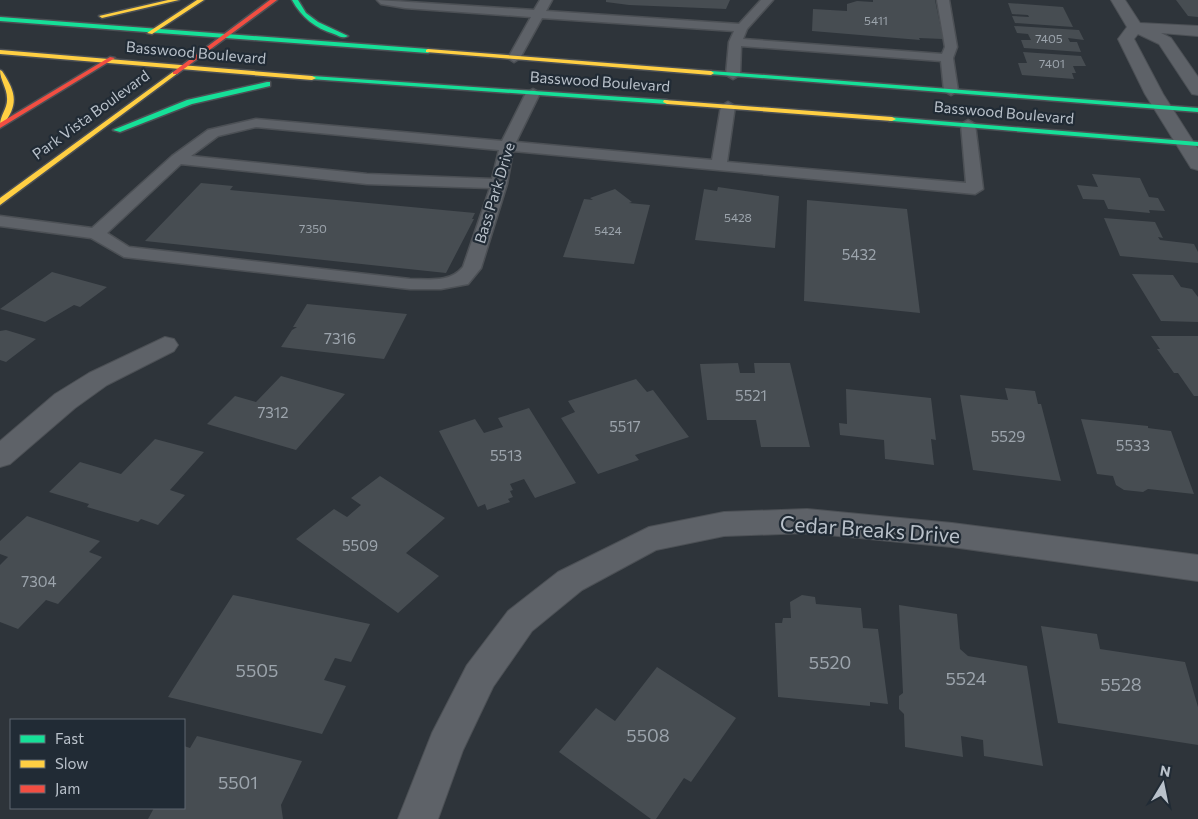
<svg xmlns="http://www.w3.org/2000/svg" width="1198" height="819" font-family="Commissioner,sans-serif">
<style>
.building{fill:#474d52}
.lines{fill:none;stroke-linecap:round;stroke-linejoin:round}
.lane-casing{stroke:#4c5055;stroke-width:3}
.street-casing{stroke:#4c5055;stroke-width:2}
.fast-casing{stroke:#4c5055;stroke-width:3}
.slow-casing{stroke:#4c5055;stroke-width:3}
.jam-casing{stroke:#4c5055;stroke-width:3}
.lane{fill:#5e6268;fill-rule:evenodd}
.street{fill:#5e6268;fill-rule:evenodd}
.fast{fill:#16e098;fill-rule:evenodd}
.slow{fill:#ffcf43;fill-rule:evenodd}
.jam{fill:#f24e42;fill-rule:evenodd}
.labels{text-anchor:middle;stroke-width:4.5;stroke-linejoin:round;paint-order:stroke}
.far-number-label{font-size:12px;fill:#9ca4ac}
.far-street-label{font-size:15px;fill:#b9c1ca;stroke:#212b35}
.number-label{font-size:15px;fill:#9ca4ac}
.near-number-label{font-size:18px;fill:#9ca4ac}
.near-street-label{font-size:21px;fill:#b9c1ca;stroke:#212b35}
</style>
<rect width="100%" height="100%" fill="#2e343a"/>
<!-- building -->
<path class="building" d="M606 0H730L726 9 629 5 606 2Z
M873 0H935L943 39 919 38 920 40 812 31 813 9 847 11V4L857 1 873 2Z
M1176 0H1198V17L1188 16Z
M1008 3 1063 7 1073 27 1015 23 1012 16 1029 17 1028 15 1012 14Z
M1014 26 1079 30 1084 40 1068 38 1070 42H1077L1081 52 1024 48 1021 40H1031L1028 34 1017 33Z
M1023 52 1081 56 1086 66H1073L1076 73H1072L1074 79 1022 75 1018 63H1027Z
M1092 174 1140 178 1149 197 1158 198 1165 211 1149 210 1150 213 1108 209 1104 200 1083 199 1077 185 1098 187Z
M201 183 233 186 230 190 475 213 472 219H474L446 273 145 241Z
M718 187 779 196 775 248 695 240 704 189 717 191Z
M615 189 632 202 629 203 650 205 634 264 563 257 584 199 593 200 590 198Z
M807 200 907 209 920 313 804 301Z
M1104 218 1155 222 1163 238 1158 237 1160 240 1194 244 1198 252V263L1120 256Z
M52 272 107 287 80 307 74 305 45 322 0 309Z
M1132 274 1173 275 1181 287 1192 289 1198 297V322L1161 321Z
M307 304 407 314 384 359 281 347 292 330 297 327H293Z
M6 330 36 339 6 362 0 360V331Z
M1151 336H1198V396H1194L1178 373H1174L1157 349H1160Z
M738 363 740 373H755L754 363H790L810 447H761L756 420H707L700 364Z
M281 376 345 394 296 450 207 424 235 396 256 402Z
M636 379 647 392 653 390 689 437 635 455 639 460 598 474 561 418 575 412 568 401Z
M1005 388 1035 391 1038 404H1041L1061 481 973 470 960 395 1008 400Z
M846 389 931 398 936 440 931 439 934 465 885 459 884 440 840 435 839 423 847 424Z
M529 408 576 483 535 498 524 479 510 484 513 490 510 491 513 497 508 499 510 502 487 510 485 504 478 507 439 431 475 419 484 433 503 427 498 418Z
M1081 419 1148 426V428L1171 431 1194 494 1148 489 1143 492 1124 490 1116 485 1113 476 1097 474Z
M155 439 204 452 170 490 185 495 158 525 141 519 138 522 87 507 89 504 49 492 80 462 121 474Z
M380 476 445 518 406 553 439 576 398 613 296 539 334 509 347 517 361 505 351 498Z
M27 516 100 541 89 552 102 557 58 604 46 600 18 629 0 622V565L8 557 0 554V541Z
M233 595 370 624 351 662 335 658 324 680 346 686 322 734 168 697Z
M802 595 815 597 816 604 861 608 863 628 878 629 888 704 870 702V706L778 697 775 623H782L783 618H791L790 602Z
M899 605 957 614 960 649 968 656 1027 666 1043 766 984 756 983 740 961 736 963 757 905 747 904 714 899 709V696L903 693Z
M1041 626 1097 634 1100 649 1185 662 1198 707V745L1058 723Z
M657 667 736 718 691 782 684 778 656 819H651L559 752 596 708 615 721Z
M197 736 302 761 281 805 283 819H148L154 808H184V746L190 748Z"/>
<g class="lines">
<defs>
<path id="lane" d="M377 0 534 10 540 0H552L546 11 739 24 761 0H773L747 29 743 39 942 54 945 47 937 0H949L957 47 953 58 958 91 951 95 944 91 941 61 741 46 740 75 733 79 726 75 729 42 734 31 542 18 520 58 514 62 508 58 531 17 405 8 381 4Z
M533 89 540 93 516 142 712 160 721 106 728 102 735 106 727 162 966 183 961 124 968 120 975 124 983 189 975 194 513 151 507 184 481 268 468 284 441 289H410L124 257 91 238 0 226V216L92 228 172 156 208 130 256 119 502 141 526 93ZM256 127 499 150 492 179 367 174 191 156 218 136ZM181 164 367 184 490 188 463 267C450 283 430 279 410 279L129 247 107 233Z"/>
<path id="street" d="M1111 0H1125L1140 23 1198 26V36L1161 33 1171 38 1198 77V95L1192 94 1159 44 1138 34 1134 39 1163 94 1198 149V170L1191 168 1145 94 1118 39 1127 27Z
M165 337 174 339 178 345 174 351 107 385 75 408 10 464 0 467V441L55 394 89 373Z
M807 509 952 523 1198 555V581L952 547 807 533 724 536 656 550 582 590 532 631 493 687 463 750 438 819H398L432 733 467 665 508 611 558 572 649 527 724 512Z"/>
<path id="fast" d="M292 0H298L306 13 318 22 348 36C343 39 339 36 334 34 315 28 302 18 292 0Z
M0 17 428 49 431 51 428 53 0 21Z
M711 71 1198 108V112L709 74V72Z
M312 76 667 100 671 102 667 104 310 79 308 78Z
M267 82H270V86L192 104 120 132 113 130 187 100Z
M889 117 1198 142V146L892 121H889Z"/>
<path id="slow" d="M168 0H179L102 18 99 16Z
M197 0H204L152 34 147 33Z
M428 49 711 71 714 73 711 75 426 52V50Z
M0 50 312 76 316 78 312 80 0 54Z
M0 70 2 71C16 92 19 104 3 125H0C0 115 8 108 7 98 7 88 0 80 0 70Z
M173 72 178 73 0 205V198Z
M664 100 892 117 896 119 892 121 667 104 663 102Z"/>
<path id="jam" d="M270 0H277L177 74H173V72Z
M110 57 115 58 0 128V123Z"/>
</defs>
<!-- lane casing -->
<use href="#lane" class="lane-casing"/>
<!-- street casing -->
<use href="#street" class="street-casing"/>
<!-- fast casing -->
<use href="#fast" class="fast-casing"/>
<!-- slow casing -->
<use href="#slow" class="slow-casing"/>
<!-- jam casing -->
<use href="#jam" class="jam-casing"/>
<!-- lane -->
<use href="#lane" class="lane"/>
<!-- street -->
<use href="#street" class="street"/>
<!-- fast -->
<use href="#fast" class="fast"/>
<!-- slow -->
<use href="#slow" class="slow"/>
<!-- jam -->
<use href="#jam" class="jam"/>
</g>
<g class="labels">
<!-- far-number labels -->
<g class="far-number-label">
<text x="876" y="25">5411</text>
<text x="1049" y="43">7405</text>
<text x="1052" y="68">7401</text>
<text x="738" y="222">5428</text>
<text x="313" y="233">7350</text>
<text x="608" y="235">5424</text>
</g>
<!-- far-street labels -->
<g class="far-street-label">
<text transform="translate(196 53) rotate(5)" y="5">Basswood Boulevard</text>
<text transform="translate(600 82) rotate(4)" y="5">Basswood Boulevard</text>
<text transform="translate(1004 113) rotate(5)" y="5">Basswood Boulevard</text>
<text transform="translate(91 115) rotate(-36)" y="5">Park Vista Boulevard</text>
<text transform="translate(495 193) rotate(-73)" y="5">Bass Park Drive</text>
</g>
<!-- number labels -->
<g class="number-label">
<text x="859" y="260">5432</text>
<text x="340" y="344">7316</text>
<text x="751" y="401">5521</text>
<text x="273" y="418">7312</text>
<text x="625" y="432">5517</text>
<text x="1008" y="442">5529</text>
<text x="1133" y="451">5533</text>
<text x="506" y="461">5513</text>
<text x="360" y="551">5509</text>
<text x="39" y="587">7304</text>
</g>
<!-- near-number labels -->
<g class="near-number-label">
<text x="830" y="669">5520</text>
<text x="257" y="677">5505</text>
<text x="966" y="685">5524</text>
<text x="1121" y="691">5528</text>
<text x="648" y="742">5508</text>
<text x="238" y="789">5501</text>
</g>
<!-- near-street labels -->
<g class="near-street-label">
<text transform="translate(870 530) rotate(4)" y="7">Cedar Breaks Drive</text>
</g>
</g>
<!-- legend -->
<rect x="10" y="719" width="175" height="90" fill="#212b35" stroke="#5e6771"/>
<rect x="20" y="735" width="25" height="8" fill="#16e098" stroke="#5e6771"/>
<text x="55" y="744" font-size="15" fill="#b9c1ca">Fast</text>
<rect x="20" y="760" width="25" height="8" fill="#ffcf43" stroke="#5e6771"/>
<text x="55" y="769" font-size="15" fill="#b9c1ca">Slow</text>
<rect x="20" y="785" width="25" height="8" fill="#f24e42" stroke="#5e6771"/>
<text x="55" y="794" font-size="15" fill="#b9c1ca">Jam</text>
<!-- north arrow -->
<g transform="translate(1163 784) rotate(10)" stroke="#212b35" stroke-width="4" paint-order="stroke">
<path d="M0-4L9 19L0 12L-9 19Z" fill="#b9c1ca"/>
<text y="-8" font-size="14" font-weight="bold" text-anchor="middle" fill="#b9c1ca">N</text>
</g>
</svg>
